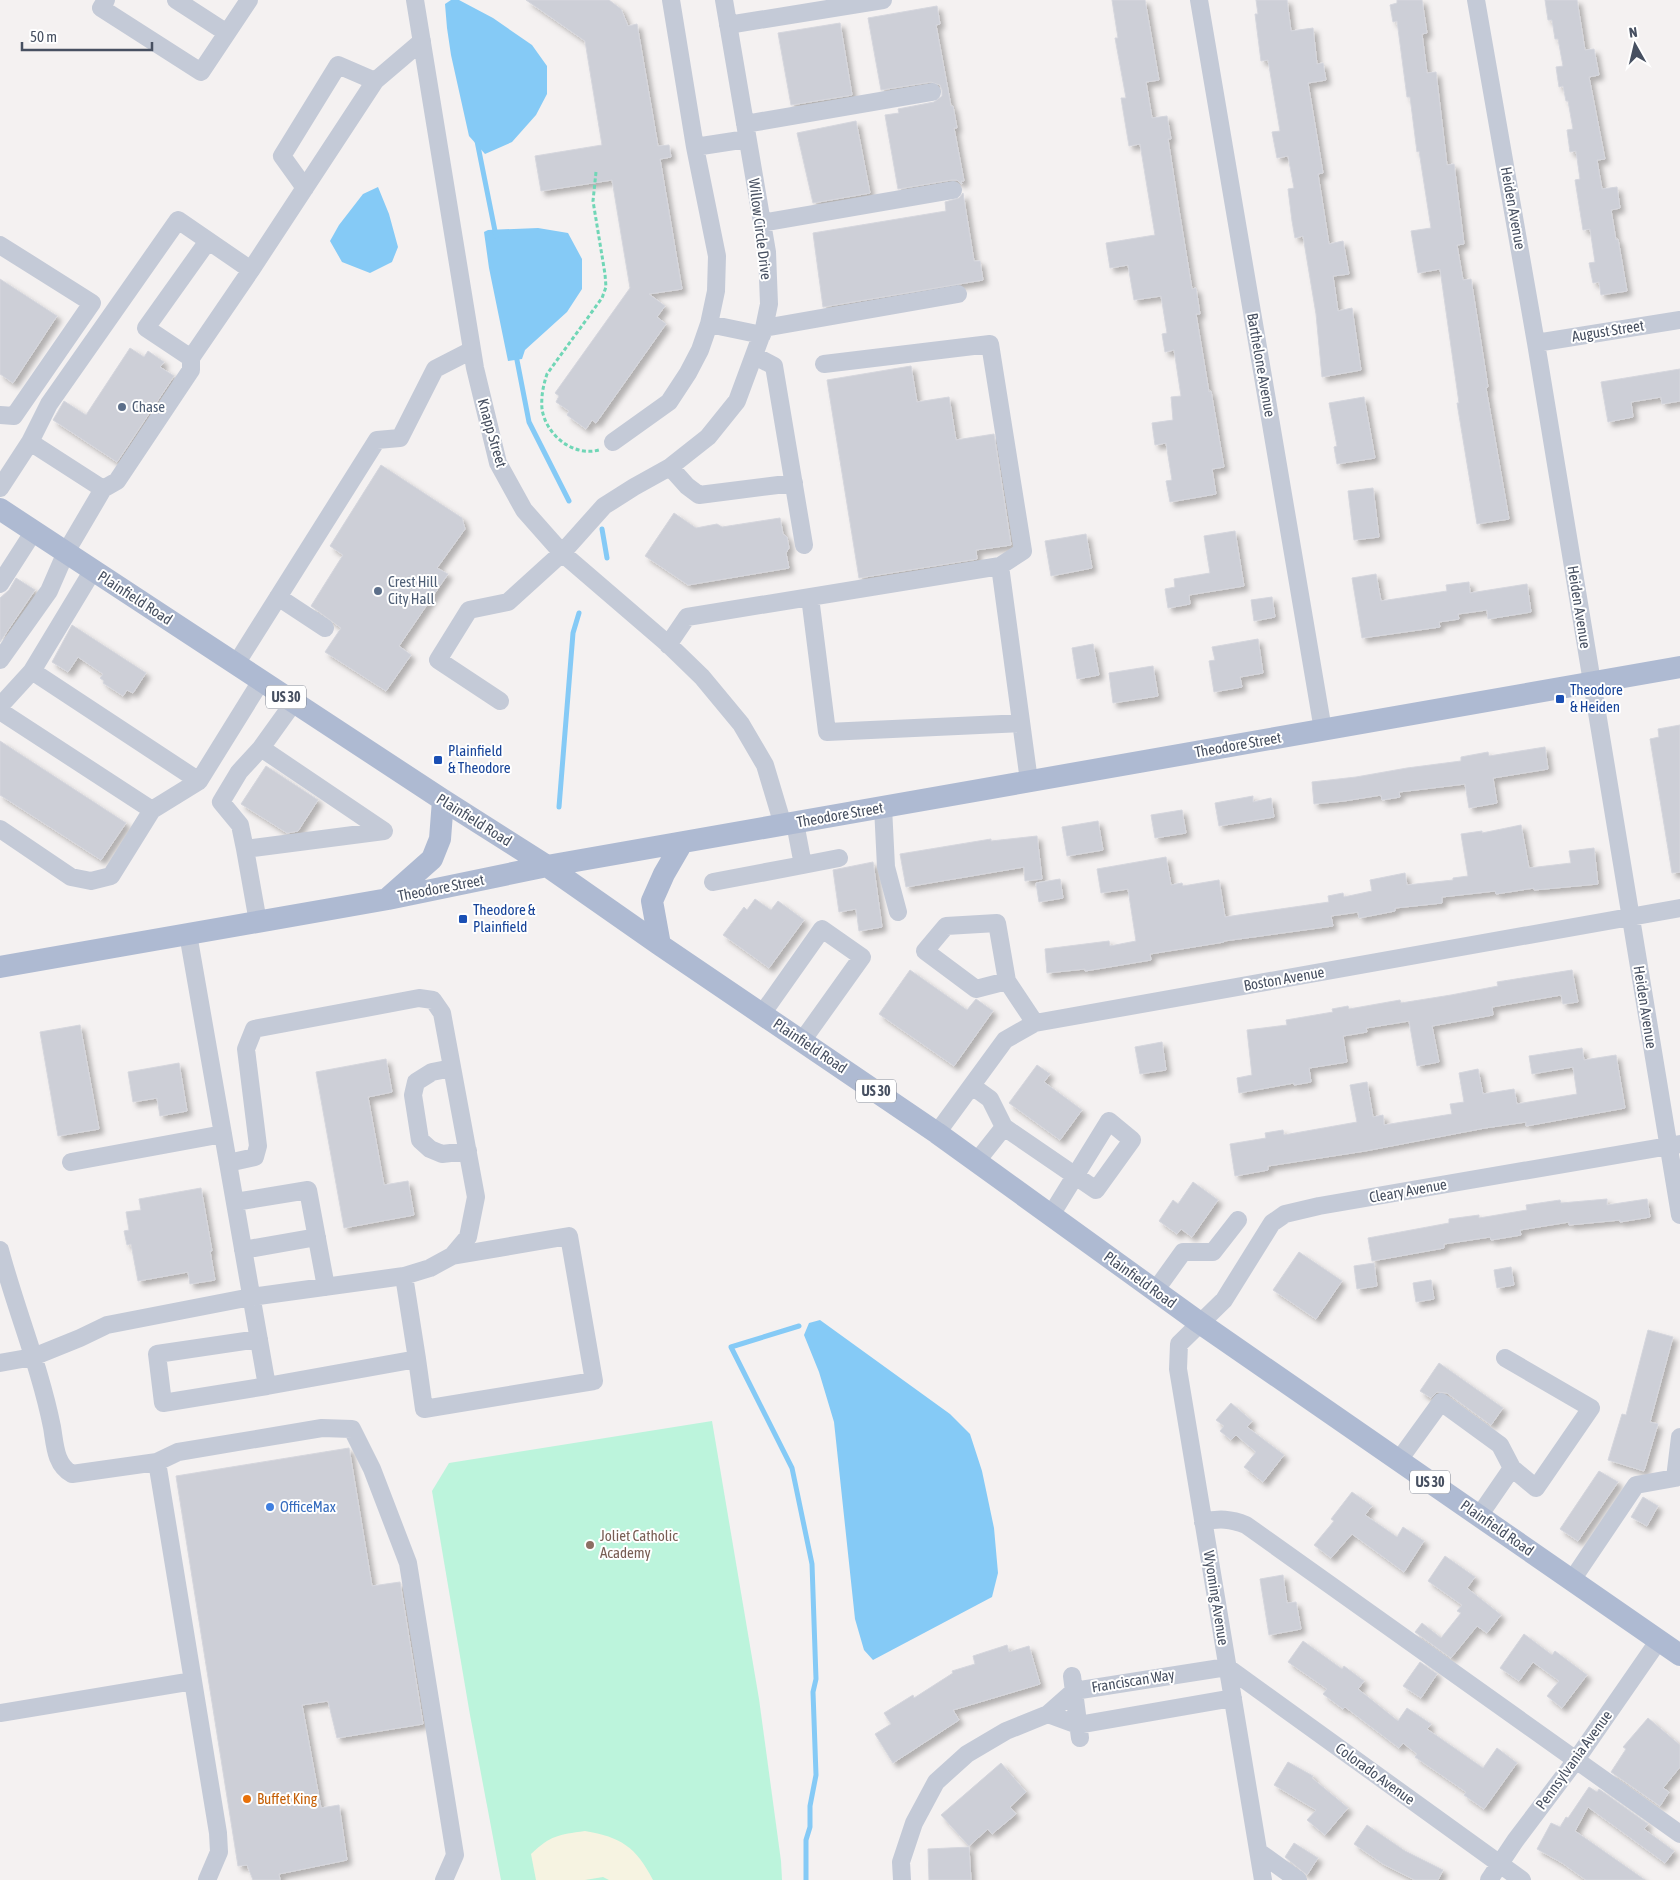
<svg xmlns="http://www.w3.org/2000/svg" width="1680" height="1880" font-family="'Asap Condensed',sans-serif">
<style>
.green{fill:#bcf4dc}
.sand{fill:#f6f3e1}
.water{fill:#85caf6}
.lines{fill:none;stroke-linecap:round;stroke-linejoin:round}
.stream{stroke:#85caf6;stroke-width:5}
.building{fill:#cdcfd7;stroke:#d5d6dd;filter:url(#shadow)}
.path{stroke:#70d6b6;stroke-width:3;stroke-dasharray:4 2.5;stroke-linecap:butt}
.minor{stroke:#c4cad7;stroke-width:18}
.major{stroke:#aebad2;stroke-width:22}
.service-dot{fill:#5c6f8a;stroke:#fff;stroke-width:2}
.transit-dot{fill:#1a4fb4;stroke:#fff;stroke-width:2}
.shop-dot{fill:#3f7fe0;stroke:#fff;stroke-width:2}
.education-dot{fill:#8d6e63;stroke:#fff;stroke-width:2}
.food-dot{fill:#e8710a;stroke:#fff;stroke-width:2}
.labels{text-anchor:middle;stroke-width:4;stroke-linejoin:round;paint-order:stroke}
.shield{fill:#fff;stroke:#7e8490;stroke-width:1}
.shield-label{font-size:14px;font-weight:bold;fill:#475061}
.street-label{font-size:15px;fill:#475061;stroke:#fff}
.service-label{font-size:15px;fill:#4e5e75;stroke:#fff;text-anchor:start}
.transit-label{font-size:15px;fill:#164399;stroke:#fff;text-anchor:start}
.shop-label{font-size:15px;fill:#366cbe;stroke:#fff;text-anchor:start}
.education-label{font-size:15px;fill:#785e54;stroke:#fff;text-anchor:start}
.food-label{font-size:15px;fill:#c56008;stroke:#fff;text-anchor:start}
</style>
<defs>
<filter id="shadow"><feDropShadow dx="4.5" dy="4.5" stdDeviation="2.5" flood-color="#0004"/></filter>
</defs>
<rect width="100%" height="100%" fill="#f4f1f1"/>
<!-- green -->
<path class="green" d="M712 1421 759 1699 781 1861 782 1880H501L470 1715 432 1491 449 1463Z"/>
<!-- sand -->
<path class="sand" d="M585 1831C621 1837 636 1847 653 1880H609L603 1877 585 1880H536L531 1854C551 1835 558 1835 585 1831Z"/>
<!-- water -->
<path class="water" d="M451 0H459L493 18 532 45 547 66V94L536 115 512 142 485 154 469 136 451 55 447 28 445 4Z
M378 187 389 214 398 247 392 262 370 273 342 262 330 241 339 225 363 194Z
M538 228 568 233 582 259V289L567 312 525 350 522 359 508 361 489 268 484 232 488 230Z
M820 1320 950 1414 970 1434 982 1471 994 1528 998 1573 992 1597 873 1660 864 1650 855 1619 834 1422 819 1372 804 1335 809 1323Z"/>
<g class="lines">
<!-- stream -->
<path class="stream" d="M477 141 496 236
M516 355 529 422 569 501
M602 529 607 558
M559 807 573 633 579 613
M799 1326 731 1347 792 1468 812 1564 816 1679 813 1692 816 1775 810 1806V1827L806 1840V1880"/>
</g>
<!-- building -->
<path class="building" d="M526 0H609L621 9 628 26 637 24 658 146 669 145 671 157 660 159 682 289 649 294 665 306 657 317 666 324 596 423 592 420 586 429 567 415 569 411 556 402 559 396 555 393 630 288 612 180 541 191 535 156 602 145 585 41Z
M1112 0H1145L1159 80 1146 82 1152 118 1167 116 1171 139H1168L1179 210 1192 289 1196 288 1200 314H1196L1209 392 1211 391 1224 467 1212 469 1216 494 1170 502 1166 481 1172 480 1166 443 1155 445 1152 423 1173 420 1171 397 1181 396 1174 350 1165 352 1162 334 1167 333 1161 296 1134 300 1128 265 1110 268 1106 243 1155 235 1140 144 1129 146 1121 98H1126L1115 38H1118Z
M1256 0H1287L1291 31 1313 28 1317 64 1323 63 1326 80 1308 83 1323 173 1318 174 1329 244 1343 241 1349 274 1333 276 1338 311 1352 308 1361 370 1322 377 1316 314 1303 236 1295 238 1292 221 1288 189 1294 188 1288 156 1277 158 1272 132 1280 131 1268 60 1261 61 1255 14H1258Z
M1397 0H1422L1427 33 1422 34 1427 73 1436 72 1447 165 1454 164 1464 244 1457 245 1463 280 1471 279 1488 387 1486 388 1509 519 1477 524 1457 403H1459L1440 269 1418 273 1411 231 1431 228 1419 151 1417 152 1410 97H1407L1397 21 1393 22 1390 5 1397 3Z
M1545 0H1577L1585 50 1594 49 1599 75 1589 77 1605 159 1597 160 1602 189 1617 187 1620 208 1611 210 1616 240 1618 239 1627 291 1601 295 1599 282 1593 283 1589 263 1595 262 1590 229 1583 230 1575 180 1580 179 1576 151 1570 152 1567 130 1573 129 1568 101H1566L1563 86 1559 87 1556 67 1563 66 1558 39H1555L1552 20H1548Z
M937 6 940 24 936 25 951 106H953L957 128H954L964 181H961L962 184 957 180H951L898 189 885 115 899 113 898 109 934 102 942 96V90L940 85 931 82 881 90 868 18Z
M840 23 852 95 791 105 778 33Z
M856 121 870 193 813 203 797 133Z
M963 193 974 261H980L983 280 823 307 813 233 946 211 945 202 959 198Z
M0 279 57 316 13 383 0 374Z
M130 348 144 357 148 351 164 362 160 367 174 376 117 462 53 420 64 401 86 415Z
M911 366 917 402 949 397 956 440 994 434 1011 545 976 550 977 559 859 578 827 380Z
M1680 369V401L1662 404 1661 397 1631 402 1633 417 1608 422 1601 382Z
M1364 397 1375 458 1337 464 1334 447 1337 446 1329 403Z
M381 465 462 518 465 529 437 568 448 574 399 646 411 655 386 691 325 652 341 628 311 606 343 555 330 546Z
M1373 488 1379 537 1354 540 1348 491Z
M674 513 696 528 717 524 722 527 780 518 783 534 787 537 789 548 786 553 789 568 688 585 645 556Z
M1235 531 1244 586 1189 595 1190 604 1168 608 1165 589 1175 587 1174 579 1210 573 1204 536Z
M1086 534 1092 568 1051 576 1045 541Z
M1376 574 1381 601 1447 591 1446 585 1469 582 1470 593 1527 584 1531 612 1488 619 1487 610 1458 614 1459 619 1439 622 1440 627 1362 638 1352 578Z
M16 578 35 590 0 642V598L9 590Z
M1272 597 1275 617 1254 621 1251 600Z
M72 625 146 673 133 693 127 690 123 696 103 683 104 681 100 678 103 674 78 657 68 672 52 662Z
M1258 639 1263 673 1240 677 1242 687 1214 692 1209 661 1215 660 1212 647Z
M1093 644 1099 675 1077 679 1072 648Z
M1153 666 1158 696 1113 703 1109 673Z
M1680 725V872L1672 873 1650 739 1659 737 1658 729Z
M0 741 126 823 101 860 0 795Z
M1545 747 1548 769 1493 778 1497 803 1469 808 1465 784 1399 792 1400 797 1382 800 1381 795 1344 801 1314 804 1312 782 1356 777 1407 768 1461 761V757L1488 752 1489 756Z
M266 766 318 800 298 831 287 833 241 804Z
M1253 796V802L1271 798 1274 817 1219 826 1215 803Z
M1182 810 1186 833 1155 838 1151 815Z
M1098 821 1103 850 1067 856 1062 827Z
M1521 825 1529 868 1571 863 1569 851 1594 848 1598 884 1534 890V888L1496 894 1495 891 1442 897V903L1395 908V911L1359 918 1358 912 1331 916 1333 926 1224 941V942L1150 954 1151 960 1085 971V969L1047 973 1045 949 1109 941 1110 946 1136 941 1128 889 1101 893 1097 869 1166 857 1171 885 1182 883 1183 886 1219 880 1225 917 1329 902 1328 896 1343 893 1344 897 1372 891 1370 880 1405 873 1407 885 1453 880V878L1468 876 1461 834 1482 831V833Z
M1037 836 1042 879 1025 881 1024 867 906 887 900 854 991 839V841Z
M873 862 882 927 859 931 856 909 839 912 833 870Z
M1060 879 1063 898 1039 902 1036 883Z
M755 899 771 910 778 901 804 920 769 968 723 935 744 907 747 910Z
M910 970 967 1010 976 999 993 1011 954 1066 879 1014Z
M1572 970 1578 1002 1563 1004 1561 995 1492 1007 1493 1015 1432 1026 1439 1062 1417 1066 1409 1021 1366 1028 1367 1032 1343 1036 1347 1062 1309 1068 1311 1082 1294 1085V1083L1239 1093 1237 1078 1252 1075 1247 1030 1287 1025 1286 1020 1333 1012 1332 1009 1348 1006 1349 1009 1400 1000 1401 1003 1451 995 1498 986 1497 982Z
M80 1025 99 1129 58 1136 40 1032Z
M1162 1042 1166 1070 1140 1074 1135 1047Z
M1582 1048 1584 1060 1616 1055 1625 1108 1526 1126V1122L1485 1128 1365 1151 1268 1166V1170L1235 1176 1230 1144 1266 1138 1265 1133 1283 1130 1284 1135 1357 1122 1350 1085 1367 1082 1373 1117 1383 1115 1384 1125 1452 1114 1450 1104 1464 1102 1459 1073 1478 1069 1483 1094 1514 1089 1517 1104 1577 1094 1573 1067 1532 1074 1529 1056Z
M386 1059 392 1092 368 1097 384 1185 408 1181 414 1215 344 1228 316 1072Z
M179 1063 187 1111 160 1116 157 1098 133 1102 128 1072Z
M1037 1065 1050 1074 1044 1082 1082 1110 1060 1140 1009 1103Z
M1193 1182 1218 1200 1192 1237 1181 1229 1177 1234 1159 1221 1173 1200 1178 1204Z
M201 1188 212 1251H210L215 1280 190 1284 188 1272 138 1281 131 1244 127 1245 124 1231 129 1230 126 1212 141 1210 139 1199Z
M1607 1199V1205L1647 1199 1650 1217 1620 1222V1220L1569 1225V1222L1520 1230 1521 1235 1491 1240 1490 1237 1444 1244V1248L1372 1261 1368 1238 1449 1223V1219L1479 1215V1218L1527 1210 1526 1205 1560 1200 1561 1203Z
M1299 1252 1342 1281 1316 1319 1273 1290Z
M1374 1263 1377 1286 1357 1289 1354 1266Z
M1511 1267 1514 1285 1497 1288 1494 1270Z
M1431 1280 1434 1299 1416 1302 1413 1283Z
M1648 1330 1673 1337 1650 1422 1658 1424 1644 1471 1608 1460 1622 1414 1626 1415Z
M1439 1363 1503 1408 1491 1425 1447 1393 1437 1392 1431 1398 1420 1391Z
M1231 1403 1252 1421 1247 1427 1284 1455 1263 1482 1244 1467 1256 1452 1236 1435 1231 1440 1220 1431 1224 1426 1216 1420Z
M349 1448 372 1586 400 1582 423 1724 337 1738 328 1701 302 1705 321 1808 339 1805 347 1860 279 1874 280 1880H253L247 1865 238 1866 176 1476Z
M1599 1471 1618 1482 1578 1541 1560 1529Z
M1352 1492 1372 1506 1365 1515 1397 1537 1403 1527 1424 1541 1404 1572 1352 1534 1331 1558 1314 1545 1334 1521 1331 1519Z
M1643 1497 1658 1506 1647 1526 1631 1517Z
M1445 1556 1475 1577 1467 1588 1501 1615 1487 1633 1477 1626 1451 1658 1415 1632 1422 1623 1441 1638 1461 1613 1457 1611 1462 1605 1428 1581Z
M1283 1575 1287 1603 1296 1602 1301 1629 1269 1635 1260 1579Z
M1524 1634 1552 1655 1555 1651 1587 1675 1562 1708 1547 1696 1559 1681 1533 1662 1519 1681 1500 1668Z
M1303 1641 1342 1669 1344 1666 1364 1681 1358 1689 1398 1721 1407 1708 1431 1724 1427 1729 1483 1768 1497 1748 1517 1763 1484 1809 1464 1795 1466 1792 1415 1757 1417 1754 1403 1743 1399 1748 1345 1707 1343 1709 1323 1694 1327 1689 1288 1662Z
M1007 1645 1009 1652 1029 1646 1040 1684 953 1710 959 1720 893 1763 875 1734 891 1724 884 1713 913 1695 914 1698 953 1673 952 1671 975 1664 973 1656Z
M1420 1662 1437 1674 1421 1698 1403 1686Z
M1648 1718 1680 1745V1767L1663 1788 1669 1792 1660 1806 1611 1772 1626 1749 1623 1747Z
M1288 1762 1313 1776 1312 1778 1348 1808 1325 1835 1307 1820 1316 1810 1274 1785Z
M1001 1763 1026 1792 1010 1807 1016 1814 992 1834 988 1829 969 1846 941 1815Z
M1589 1787 1597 1792 1599 1789 1648 1824 1644 1829 1674 1851 1665 1863 1588 1807 1575 1831 1645 1880H1586L1562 1863 1537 1849 1551 1823 1560 1827 1566 1817 1568 1818Z
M1367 1825 1405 1851 1443 1870 1438 1880H1415L1383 1864 1354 1844Z
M1294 1843 1318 1858 1307 1875 1285 1857Z
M969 1847 971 1880H929L928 1849Z"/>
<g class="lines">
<!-- path -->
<path class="path" d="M596 172 593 201 605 274 606 287 602 298 547 374C543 386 541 397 542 409 546 435 573 457 599 450"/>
<!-- minor -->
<path class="minor" d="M106 0 101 8 201 72 249 0
M176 0 227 33
M415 0 475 368 498 463 524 510 562 553 669 645 702 677 741 724 765 765 783 825
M671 0 695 147
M1199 0 1323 730
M1476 0 1536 343 1680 1215
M728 25 883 0
M745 124 932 92
M305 188 282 156 338 65 375 81
M762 223 953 190
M0 245 92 303 14 416 0 415
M251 270 375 81 422 41
M709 324 716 291 717 256 695 147 747 139
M764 328 958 294
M1536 343 1680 320
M755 356 774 366 804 545
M824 364 990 344 1023 551 1000 566
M30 442 49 404 178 220 251 270 191 358 146 328 208 241
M613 442 669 402 688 373 700 350 709 324 762 335
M670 467 687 486 699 495 794 483
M0 488 30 442 103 489 66 552 49 591 0 660
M103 489 117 481 191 370V358
M93 570 32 671 199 781 261 681
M0 584 34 531
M278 597 325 628
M810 597 827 732 1021 723
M668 645 687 617 1000 566 1029 781
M236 664 377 440 400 438 435 369 472 350
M500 701 438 660 469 610 508 602 562 553 604 506 634 487 670 467 708 437 737 401 764 328 769 304 767 252 724 0
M0 706 32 671
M0 711 152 810 111 876 91 881 71 877 0 829
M883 807 886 867 898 912
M152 810 199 781
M795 823 803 865 839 858
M245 849 240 825 221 802 239 772 261 748
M713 882 803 865
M258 922 245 849 384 831 261 748 294 702
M1007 981 976 989 925 951 946 926 997 923 1007 981 1035 1023
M762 1014 822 929 862 957 802 1041
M452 1068 432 1072 416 1082 413 1095 420 1140 430 1149 442 1154 468 1151
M972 1086 990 1099 1004 1127
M937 1133 1005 1040 1035 1023 1680 908
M977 1161 1004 1127 1096 1190 1132 1140 1109 1121 1051 1215
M71 1162 223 1134
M228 1163 255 1157 258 1146 246 1049 254 1029 419 998 433 1000 442 1013 476 1197 468 1237 452 1256
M235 1202 308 1190 326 1287
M0 1250C16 1310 40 1367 52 1427 55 1444 55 1465 72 1474L157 1462 218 1833 219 1852 207 1880
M243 1250 317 1237
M404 1276 417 1359
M1155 1291 1183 1252H1213L1238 1220
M259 1339 157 1354 163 1403 267 1386
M0 1363 33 1357 80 1338 107 1325 251 1297 404 1276 430 1268 452 1256 569 1236 594 1381 424 1409 417 1359 267 1386C241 1235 214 1085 188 934
M1399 1460 1441 1402 1500 1445 1512 1468
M157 1462 178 1452 322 1428 352 1429 372 1469 408 1563 455 1855 444 1880
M1479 1516 1512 1468 1536 1488 1591 1408 1505 1358
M1203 1522C1219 1518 1231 1519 1246 1525L1680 1834
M1572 1580 1636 1485 1675 1478 1680 1437
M1072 1676 1080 1738
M0 1713 193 1681
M1048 1714 1078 1725 1233 1698
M1259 1852 1298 1880
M902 1880 901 1862 914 1823 936 1782 967 1754 1006 1731 1048 1714 1074 1691 1227 1667 1522 1880
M1263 1880 1178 1369 1179 1344 1224 1300 1272 1223 1285 1214 1319 1206 1680 1144
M1489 1880 1515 1841 1576 1760 1659 1640"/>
<!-- major -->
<path class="major" d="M0 509 443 800 547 866 660 945 937 1133 1200 1323 1680 1655
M388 898 432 859 440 839 443 800
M660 945 652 901 664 874 682 843
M0 967 388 899 547 866 1680 667"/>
</g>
<!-- markers -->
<g class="service-dot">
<circle cx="122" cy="407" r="5"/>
<circle cx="378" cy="591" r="5"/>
</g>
<g class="transit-dot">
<rect x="1555" y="694" width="10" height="10" rx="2.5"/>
<rect x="433" y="755" width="10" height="10" rx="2.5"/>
<rect x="458" y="914" width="10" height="10" rx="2.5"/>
</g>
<circle class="shop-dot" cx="270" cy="1507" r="5"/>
<circle class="education-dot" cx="590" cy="1545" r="5"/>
<circle class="food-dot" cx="247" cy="1799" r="5"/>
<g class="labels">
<!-- shield labels -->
<g class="shield">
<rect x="266" y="685.5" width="40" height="23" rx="4"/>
<rect x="856" y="1079.5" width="40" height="23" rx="4"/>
<rect x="1410" y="1470.5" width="40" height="23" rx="4"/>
</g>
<g class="shield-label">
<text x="286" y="702">US 30</text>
<text x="876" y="1096">US 30</text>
<text x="1430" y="1487">US 30</text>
</g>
<!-- street labels -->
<g class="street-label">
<text transform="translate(1513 208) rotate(80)" y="5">Heiden Avenue</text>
<text transform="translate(760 229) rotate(83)" y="5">Willow Circle Drive</text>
<text transform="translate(1608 331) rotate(-9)" y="5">August Street</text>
<text transform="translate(1261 365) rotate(80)" y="5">Barthelone Avenue</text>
<text transform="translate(492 433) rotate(74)" y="5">Knapp Street</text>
<text transform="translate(135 598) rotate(33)" y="5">Plainfield Road</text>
<text transform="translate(1579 607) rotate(81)" y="5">Heiden Avenue</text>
<text transform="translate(1238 745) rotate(-10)" y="5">Theodore Street</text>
<text transform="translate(840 815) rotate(-10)" y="5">Theodore Street</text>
<text transform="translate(474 820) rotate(32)" y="5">Plainfield Road</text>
<text transform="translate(441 888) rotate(-11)" y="5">Theodore Street</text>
<text transform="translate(1284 979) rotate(-10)" y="5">Boston Avenue</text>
<text transform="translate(1645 1007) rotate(81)" y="5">Heiden Avenue</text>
<text transform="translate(810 1046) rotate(34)" y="5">Plainfield Road</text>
<text transform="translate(1408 1191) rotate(-10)" y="5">Cleary Avenue</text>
<text transform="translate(1140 1280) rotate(36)" y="5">Plainfield Road</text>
<text transform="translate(1497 1528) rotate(35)" y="5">Plainfield Road</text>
<text transform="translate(1216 1598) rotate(81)" y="5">Wyoming Avenue</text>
<text transform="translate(1133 1681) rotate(-9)" y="5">Franciscan Way</text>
<text transform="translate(1574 1760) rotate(-54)" y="5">Pennsylvania Avenue</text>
<text transform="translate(1375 1774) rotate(36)" y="5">Colorado Avenue</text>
</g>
<!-- service labels -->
<g class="service-label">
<text x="132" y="412">Chase</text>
<text x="388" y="587">Crest Hill<tspan x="388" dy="17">City Hall</tspan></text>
</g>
<!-- transit labels -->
<g class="transit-label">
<text x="1570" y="695">Theodore<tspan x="1570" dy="17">&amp; Heiden</tspan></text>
<text x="448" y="756">Plainfield<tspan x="448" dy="17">&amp; Theodore</tspan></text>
<text x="473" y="915">Theodore &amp;<tspan x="473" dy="17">Plainfield</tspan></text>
</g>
<!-- shop labels -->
<g class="shop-label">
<text x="280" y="1512">OfficeMax</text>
</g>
<!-- education labels -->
<g class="education-label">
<text x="600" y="1541">Joliet Catholic<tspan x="600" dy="17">Academy</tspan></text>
</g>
<!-- food labels -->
<g class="food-label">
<text x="257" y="1804">Buffet King</text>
</g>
</g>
<!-- north arrow -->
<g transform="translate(1635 45) rotate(352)" stroke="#ffffff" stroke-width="4" paint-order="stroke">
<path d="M0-4L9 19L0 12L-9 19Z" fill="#475061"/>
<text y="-8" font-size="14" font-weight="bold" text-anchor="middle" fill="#475061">N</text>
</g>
<!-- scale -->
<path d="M22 42v8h130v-8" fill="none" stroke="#475061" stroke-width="2.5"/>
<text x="30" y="42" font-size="15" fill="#475061" stroke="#ffffff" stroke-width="4" paint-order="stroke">50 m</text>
</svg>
